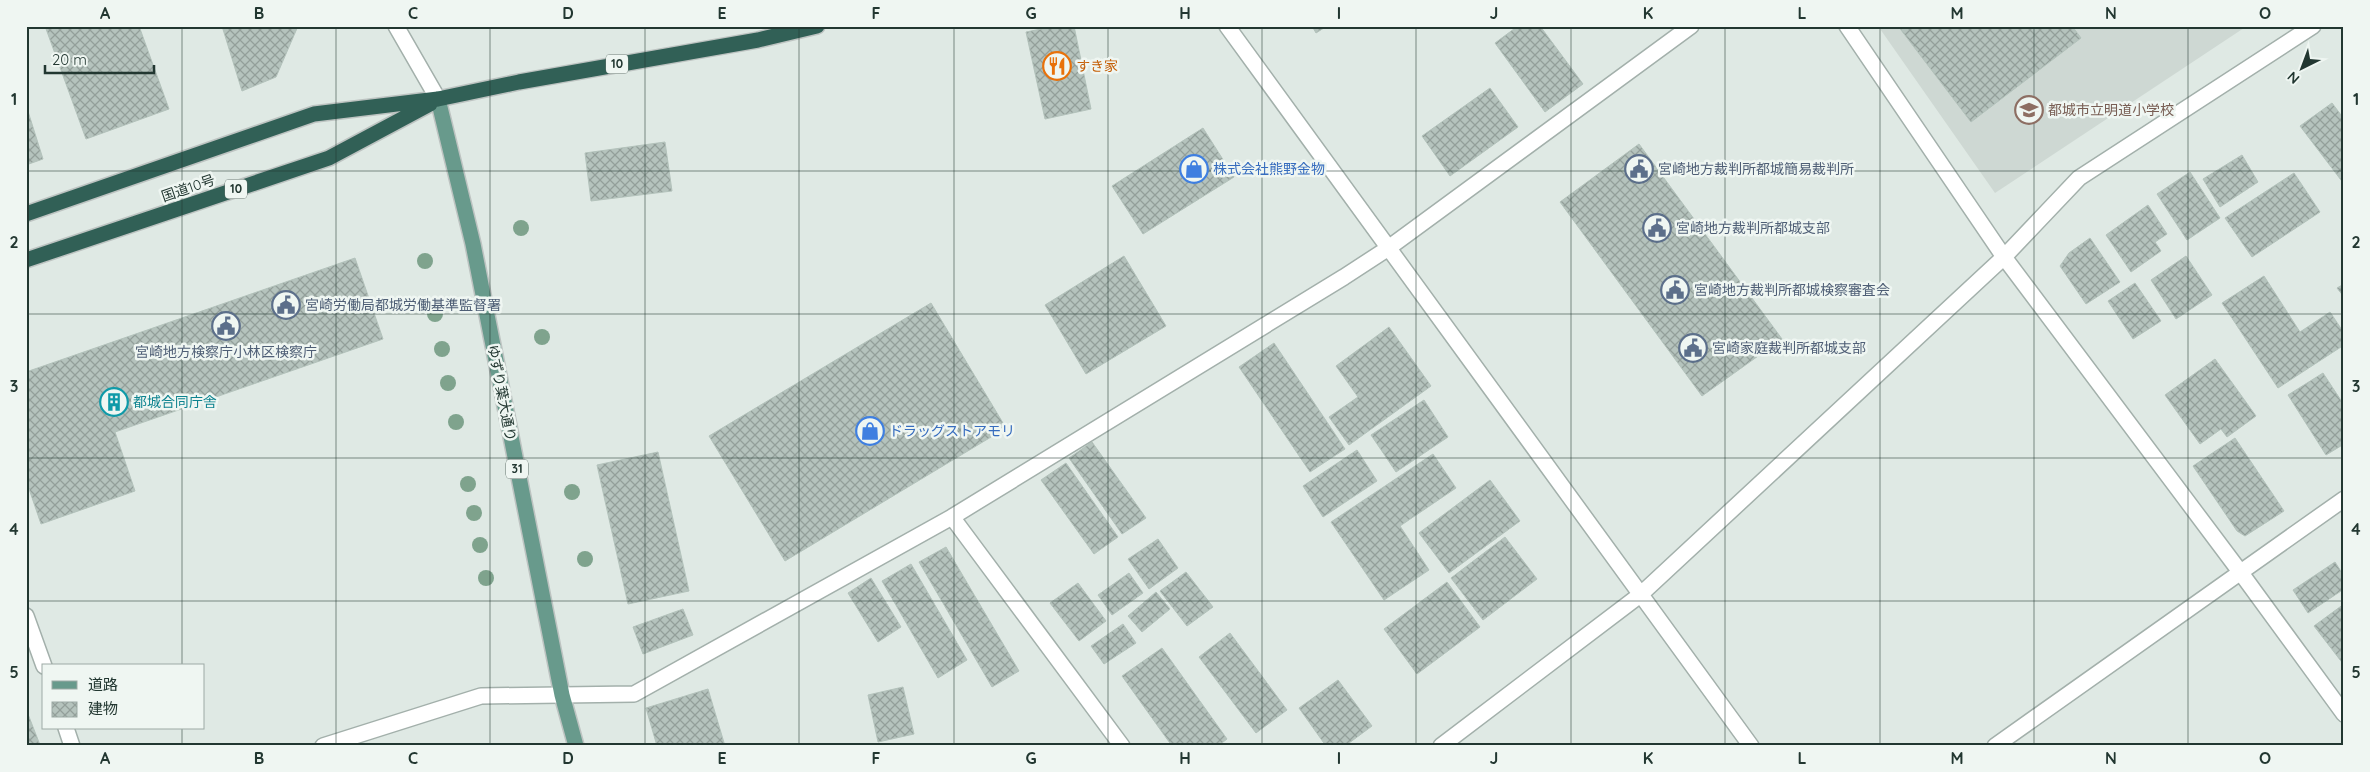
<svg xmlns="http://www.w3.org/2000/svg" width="2370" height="772" font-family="Quicksand,'Noto Sans JP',sans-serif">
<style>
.built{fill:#ced8d3}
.building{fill:url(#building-cross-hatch);stroke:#b3c2bb}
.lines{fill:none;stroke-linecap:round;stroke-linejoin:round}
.minor-casing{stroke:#a3b0ab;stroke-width:18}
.major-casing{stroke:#bdc3c1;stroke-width:18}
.highway-casing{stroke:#bdc3c1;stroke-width:18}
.minor{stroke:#fff;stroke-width:15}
.major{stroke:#689a8c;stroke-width:15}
.highway{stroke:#316056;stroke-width:15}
.tree{fill:#7fa38d}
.grid{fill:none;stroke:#223731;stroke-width:1;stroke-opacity:0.55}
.labels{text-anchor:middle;stroke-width:5;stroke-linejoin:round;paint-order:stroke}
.shield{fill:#eff6f2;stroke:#60706b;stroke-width:1}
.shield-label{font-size:12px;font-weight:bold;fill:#223731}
.food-label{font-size:14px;fill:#c56008;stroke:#eff6f2;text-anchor:start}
.education-label{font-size:14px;fill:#785e54;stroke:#eff6f2;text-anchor:start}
.shop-label{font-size:14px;fill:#366cbe;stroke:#eff6f2;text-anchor:start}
.service-label{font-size:14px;fill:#4e5e75;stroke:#eff6f2;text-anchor:start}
.street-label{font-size:14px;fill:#223731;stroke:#eff6f2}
.culture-label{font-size:14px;fill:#0d838f;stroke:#eff6f2;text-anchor:start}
.neatline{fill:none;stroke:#223731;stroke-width:2}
.grid-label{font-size:16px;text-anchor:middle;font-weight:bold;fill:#223731}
</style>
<defs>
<pattern id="building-cross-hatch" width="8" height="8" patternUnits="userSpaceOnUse" patternTransform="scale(1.25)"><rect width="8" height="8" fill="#b5c3bd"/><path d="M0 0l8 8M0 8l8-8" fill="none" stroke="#939f9a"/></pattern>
</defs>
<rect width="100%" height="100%" fill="#dfe9e4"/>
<!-- built -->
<path class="built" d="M1878 26H2247L1995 193Z"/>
<!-- building -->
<path class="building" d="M45 26H139L169 109 86 139Z
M222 26H298L276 77 242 91Z
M1056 26H1074L1091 109 1045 119 1026 32Z
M1312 26H1327L1316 33Z
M1518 26H1540L1583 84 1545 112 1495 43Z
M1898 26H2072L2081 38 1971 122Z
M1490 88 1518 127 1450 176 1422 136Z
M2332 103 2344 119V184L2300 126Z
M26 105 43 159 26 165Z
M1203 128 1234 177 1143 234 1112 186Z
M665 142 672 191 591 201 585 153Z
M1639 144 1782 339 1702 396 1560 202Z
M2242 155 2258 182 2220 207 2203 179Z
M2190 172 2220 218 2187 240 2157 194Z
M2294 173 2320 212 2252 257 2225 218Z
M2148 205 2167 234 2155 242 2161 251 2131 272 2106 235Z
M2090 238 2120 282 2086 304 2060 266 2069 253Z
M1124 256 1166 326 1086 374 1045 305Z
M2186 256 2212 295 2176 319 2151 280Z
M355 258 383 339 115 432 135 491 41 524 26 480V372Z
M2264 276 2300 332 2330 312 2344 333V345L2278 388 2222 303Z
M2135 283 2161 321 2133 339 2108 301Z
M2344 284V297L2337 288Z
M931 303 1006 428 785 561 709 436Z
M1389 327 1431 386 1349 445 1329 417 1358 397 1336 366Z
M1274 343 1345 449 1310 472 1239 367Z
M2215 359 2256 416 2227 437 2221 429 2200 444 2165 395Z
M2323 373 2344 405V444L2326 455 2288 395Z
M1424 400 1448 437 1396 472 1371 435Z
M2235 438 2284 511 2245 536 2237 531 2193 466Z
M1092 442 1146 518 1122 534 1069 458Z
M1357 450 1377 481 1323 517 1303 486Z
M658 452 689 591 628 604 597 465Z
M1433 454 1456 488 1400 526 1429 570 1384 600 1331 522Z
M1066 463 1118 537 1094 554 1041 480Z
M1490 480 1520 521 1449 573 1419 533Z
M1505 537 1537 579 1483 620 1451 578Z
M1158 539 1178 568 1149 589 1128 559Z
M946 547 1019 671 992 687 919 562Z
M2335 562 2344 576V589L2308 613 2293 590Z
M911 564 967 660 938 678 882 581Z
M1186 572 1213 607 1187 626 1160 591Z
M1129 573 1143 593 1112 615 1098 595Z
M871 578 901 627 878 642 848 593Z
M1447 582 1480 627 1417 674 1384 629Z
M1078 583 1106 621 1079 641 1050 603Z
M1156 592 1170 609 1142 632 1128 616Z
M2344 604V665L2314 626Z
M683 609 693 635 643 654 633 627Z
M1123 624 1136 643 1104 664 1091 646Z
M1230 633 1287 710 1256 733 1199 657Z
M1162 648 1227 739 1218 746H1172L1122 676Z
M1338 680 1372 726 1345 746H1326L1299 708Z
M903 687 914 734 878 742 868 695Z
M708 689 725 746H657L646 708Z
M26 709 40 745 37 746H26Z"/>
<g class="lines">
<defs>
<path id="minor" d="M396 26 438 99
M1227 26 1751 746
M1847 26 2004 257 2241 573 2344 714
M952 517 1122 746
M26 616 44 666
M66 728 72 746
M323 746 481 696 634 694 952 517 1344 277 1387 249 1691 26
M1441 746 1640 595 2004 257 2079 178 2313 26
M1995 746 2344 499"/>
<path id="major" d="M438 99 473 244 562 695 576 746"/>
<path id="highway" d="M26 214 314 114 438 99 519 82 758 40 817 26
M26 260 329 158 430 104"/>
</defs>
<!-- minor casing -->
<use href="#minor" class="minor-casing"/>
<!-- major casing -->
<use href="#major" class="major-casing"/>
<!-- highway casing -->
<use href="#highway" class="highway-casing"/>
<!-- minor -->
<use href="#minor" class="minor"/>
<!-- major -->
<use href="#major" class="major"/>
<!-- highway -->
<use href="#highway" class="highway"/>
</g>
<!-- trees -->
<g class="tree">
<circle cx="521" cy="228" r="8"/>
<circle cx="425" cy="261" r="8"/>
<circle cx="435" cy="314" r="8"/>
<circle cx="542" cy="337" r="8"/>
<circle cx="442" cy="349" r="8"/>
<circle cx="448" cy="383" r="8"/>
<circle cx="456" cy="422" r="8"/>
<circle cx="468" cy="484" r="8"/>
<circle cx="572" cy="492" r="8"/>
<circle cx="474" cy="513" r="8"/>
<circle cx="480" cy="545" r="8"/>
<circle cx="585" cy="559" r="8"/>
<circle cx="486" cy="578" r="8"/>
</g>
<!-- grid -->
<path class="grid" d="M182 26V666M336 26V746M490 26V746M645 26V746M799 26V746M954 26V746M1108 26V746M1262 26V746M1416 26V746M1571 26V746M1725 26V746M1880 26V746M2034 26V746M2188 26V746M26 171H2344M26 314H2344M26 458H2344M26 601H2344M182 728V746"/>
<!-- icons -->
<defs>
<symbol id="restaurant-ring" viewBox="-11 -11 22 22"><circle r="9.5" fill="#eff6f2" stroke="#e8710a" stroke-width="1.5"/><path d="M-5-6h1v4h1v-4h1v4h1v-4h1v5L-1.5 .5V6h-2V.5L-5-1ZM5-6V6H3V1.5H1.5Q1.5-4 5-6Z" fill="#e8710a"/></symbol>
<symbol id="school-ring" viewBox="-11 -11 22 22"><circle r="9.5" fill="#eff6f2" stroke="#8d6e63" stroke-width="1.5"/><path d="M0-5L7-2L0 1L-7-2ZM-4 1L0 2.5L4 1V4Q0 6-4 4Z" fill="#8d6e63"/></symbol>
<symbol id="shop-ring" viewBox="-11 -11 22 22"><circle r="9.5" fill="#eff6f2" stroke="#3f7fe0" stroke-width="1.5"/><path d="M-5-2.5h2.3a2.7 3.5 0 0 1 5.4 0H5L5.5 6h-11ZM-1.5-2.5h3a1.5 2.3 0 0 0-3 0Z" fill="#3f7fe0"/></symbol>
<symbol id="civic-ring" viewBox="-11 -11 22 22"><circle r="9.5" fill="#eff6f2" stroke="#5c6f8a" stroke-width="1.5"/><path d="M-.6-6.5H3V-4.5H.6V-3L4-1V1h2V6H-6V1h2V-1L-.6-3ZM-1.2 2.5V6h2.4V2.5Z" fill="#5c6f8a"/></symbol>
<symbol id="building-ring" viewBox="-11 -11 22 22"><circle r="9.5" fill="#eff6f2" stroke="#0f9aa8" stroke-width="1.5"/><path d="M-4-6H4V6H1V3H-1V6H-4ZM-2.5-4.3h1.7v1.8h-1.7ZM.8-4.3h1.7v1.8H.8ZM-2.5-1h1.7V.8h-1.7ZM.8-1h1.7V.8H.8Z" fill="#0f9aa8"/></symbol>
</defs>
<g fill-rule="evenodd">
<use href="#restaurant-ring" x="1041" y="50" width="32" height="32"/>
<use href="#school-ring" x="2013" y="94" width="32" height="32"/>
<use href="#shop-ring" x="1178" y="153" width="32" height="32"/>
<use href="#civic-ring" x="1623" y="153" width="32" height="32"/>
<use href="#civic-ring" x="1641" y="212" width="32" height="32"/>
<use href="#civic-ring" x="1659" y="274" width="32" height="32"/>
<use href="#civic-ring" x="270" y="289" width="32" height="32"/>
<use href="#civic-ring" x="210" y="310" width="32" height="32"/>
<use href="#civic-ring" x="1677" y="332" width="32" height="32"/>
<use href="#building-ring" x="98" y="386" width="32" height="32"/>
<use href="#shop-ring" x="854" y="415" width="32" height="32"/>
</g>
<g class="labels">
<!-- shield labels -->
<g class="shield">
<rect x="606" y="54.5" width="22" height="19" rx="4"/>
<rect x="225" y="179.5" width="22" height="19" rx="4"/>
<rect x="506" y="459.5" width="22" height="19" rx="4"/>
</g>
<g class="shield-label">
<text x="617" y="68">10</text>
<text x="236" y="193">10</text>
<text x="517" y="473">31</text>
</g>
<!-- food labels -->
<g class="food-label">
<text x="1076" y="71">すき家</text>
</g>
<!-- education labels -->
<g class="education-label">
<text x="2048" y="115">都城市立明道小学校</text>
</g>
<!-- shop labels -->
<g class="shop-label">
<text x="1213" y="174">株式会社熊野金物</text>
<text x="889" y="436">ドラッグストアモリ</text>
</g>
<!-- service labels -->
<g class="service-label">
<text x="1658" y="174">宮崎地方裁判所都城簡易裁判所</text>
<text x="1676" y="233">宮崎地方裁判所都城支部</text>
<text x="1694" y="295">宮崎地方裁判所都城検察審査会</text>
<text x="305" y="310">宮崎労働局都城労働基準監督署</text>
<text x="1712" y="353">宮崎家庭裁判所都城支部</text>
<text x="226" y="357" text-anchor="middle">宮崎地方検察庁小林区検察庁</text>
</g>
<!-- street labels -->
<g class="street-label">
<text transform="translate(188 188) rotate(-19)" y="5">国道10号</text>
<text transform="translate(502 393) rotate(79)" y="5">ゆずり葉大通り</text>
</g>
<!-- culture labels -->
<g class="culture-label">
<text x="133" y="407">都城合同庁舎</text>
</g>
</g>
<!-- border -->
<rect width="2370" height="772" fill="none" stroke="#eff6f2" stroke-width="55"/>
<!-- legend -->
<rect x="42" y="664" width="162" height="65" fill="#eff6f2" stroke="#9daaa5"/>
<rect x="52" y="681" width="25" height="8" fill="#689a8c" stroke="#9daaa5"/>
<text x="88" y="690" font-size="15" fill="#223731">道路</text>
<rect x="52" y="702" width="25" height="15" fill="url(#building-cross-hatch)" stroke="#9daaa5"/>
<text x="88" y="714" font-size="15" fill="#223731">建物</text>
<!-- north arrow -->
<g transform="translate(2302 68) rotate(222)" stroke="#eff6f2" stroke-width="4" paint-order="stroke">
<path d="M0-4L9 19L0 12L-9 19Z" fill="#223731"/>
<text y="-8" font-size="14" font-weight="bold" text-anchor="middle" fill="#223731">N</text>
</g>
<!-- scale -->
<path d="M45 65v8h109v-8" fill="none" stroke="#223731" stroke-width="2.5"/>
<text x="52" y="65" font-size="15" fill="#223731" stroke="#eff6f2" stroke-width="4" paint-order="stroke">20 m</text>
<rect x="28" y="28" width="2314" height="716" class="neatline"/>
<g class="grid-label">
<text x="105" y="19">A</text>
<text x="259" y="19">B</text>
<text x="413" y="19">C</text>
<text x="568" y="19">D</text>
<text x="722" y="19">E</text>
<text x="876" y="19">F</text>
<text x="1031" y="19">G</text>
<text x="1185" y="19">H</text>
<text x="1339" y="19">I</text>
<text x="1494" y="19">J</text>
<text x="1648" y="19">K</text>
<text x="1802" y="19">L</text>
<text x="1957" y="19">M</text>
<text x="2111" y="19">N</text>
<text x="2265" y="19">O</text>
<text x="14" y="105">1</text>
<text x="2356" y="105">1</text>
<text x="14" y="248">2</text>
<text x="2356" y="248">2</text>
<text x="14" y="392">3</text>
<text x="2356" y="392">3</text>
<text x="14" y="535">4</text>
<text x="2356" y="535">4</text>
<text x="14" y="678">5</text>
<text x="2356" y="678">5</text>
<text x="105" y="764">A</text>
<text x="259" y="764">B</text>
<text x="413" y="764">C</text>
<text x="568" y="764">D</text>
<text x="722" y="764">E</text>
<text x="876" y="764">F</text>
<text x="1031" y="764">G</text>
<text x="1185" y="764">H</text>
<text x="1339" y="764">I</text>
<text x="1494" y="764">J</text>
<text x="1648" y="764">K</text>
<text x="1802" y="764">L</text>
<text x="1957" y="764">M</text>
<text x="2111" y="764">N</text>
<text x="2265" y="764">O</text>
</g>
</svg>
